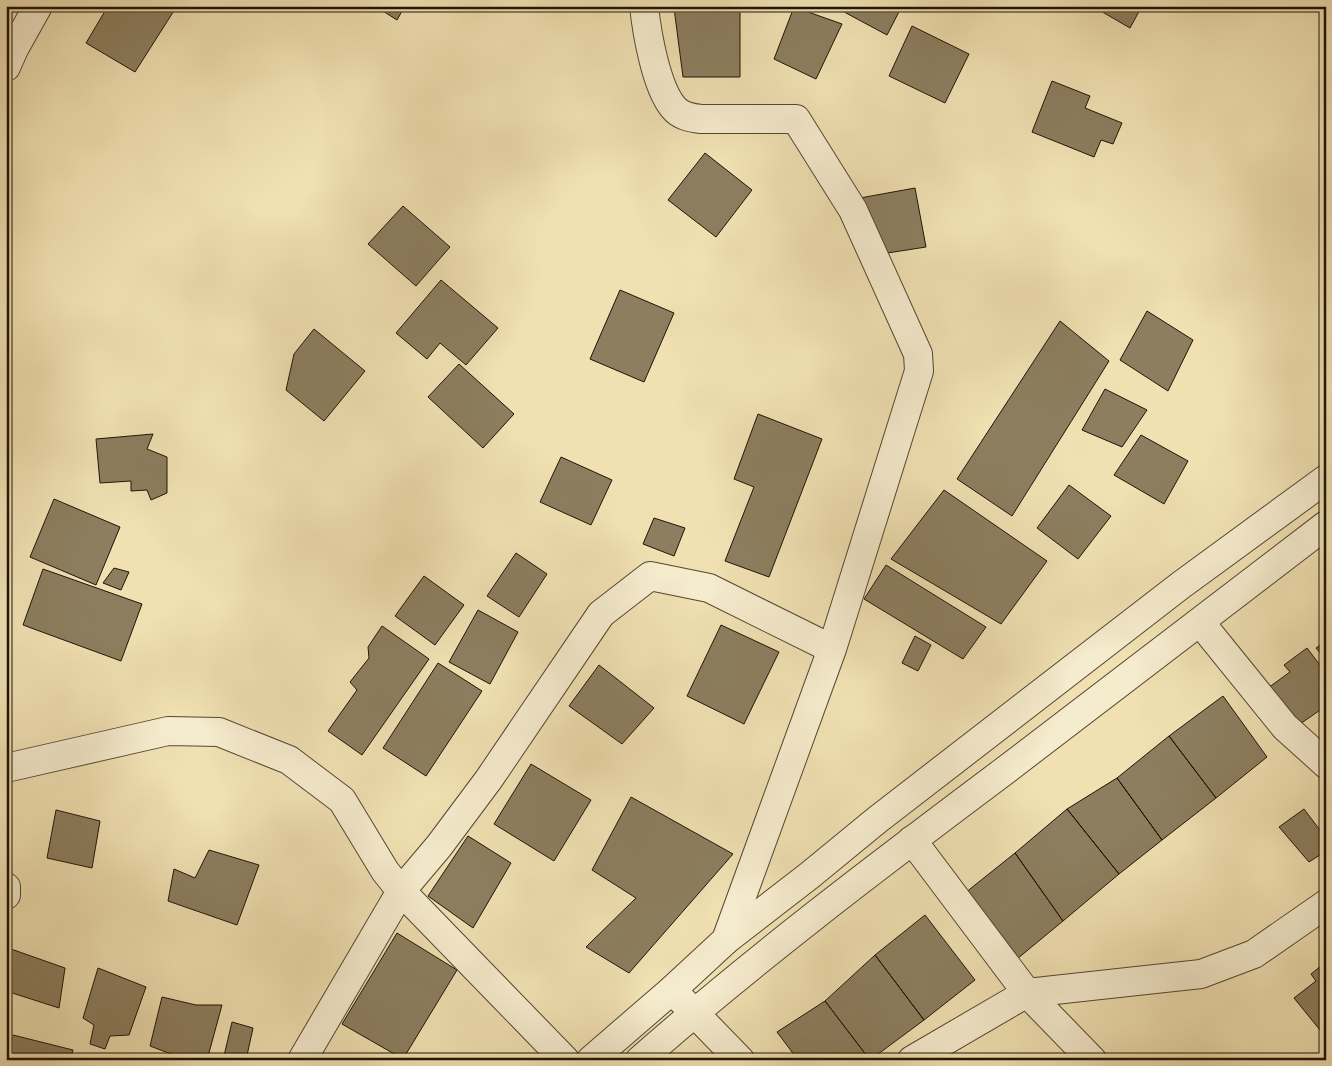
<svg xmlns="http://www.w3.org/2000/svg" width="1332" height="1066" font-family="'IM FELL Great Primer',serif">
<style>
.building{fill:#8c7e5f;stroke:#1f1405}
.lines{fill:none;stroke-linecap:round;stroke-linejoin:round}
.minor-casing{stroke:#534730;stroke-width:30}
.tertiary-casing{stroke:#534730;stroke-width:30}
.minor{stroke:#f5ebcd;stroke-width:28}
.tertiary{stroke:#f5ebcd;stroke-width:28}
</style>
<rect width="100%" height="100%" fill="#f0e0b2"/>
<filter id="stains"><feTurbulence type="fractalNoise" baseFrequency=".004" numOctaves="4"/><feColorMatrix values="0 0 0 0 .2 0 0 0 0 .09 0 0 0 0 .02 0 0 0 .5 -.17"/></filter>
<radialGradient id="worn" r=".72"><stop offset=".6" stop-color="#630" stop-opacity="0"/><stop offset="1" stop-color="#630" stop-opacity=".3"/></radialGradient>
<!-- building -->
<path class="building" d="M108 6H177L135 72 86 43Z
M375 6H405L397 20Z
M740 6V77H683L674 8Z
M833 6H902L887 35Z
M1092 6H1142L1130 28Z
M794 7 842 24 816 79 774 59Z
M912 26 969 54 945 103 889 76Z
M1052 81 1090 96 1085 108 1122 123 1113 144 1101 140 1094 157 1032 132Z
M705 153 752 190 716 237 668 200Z
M915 188 926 247 881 254 860 198Z
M403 206 450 247 416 286 368 244Z
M441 280 498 328 466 365 440 343 427 359 396 333Z
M620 290 674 313 644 382 590 359Z
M1147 311 1193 340 1168 391 1120 360Z
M1060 321 1109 361 1012 516 957 479Z
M314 329 365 371 324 421 286 390 294 354Z
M459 364 514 414 483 448 428 397Z
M1105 389 1147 410 1122 447 1082 430Z
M758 414 822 439 769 577 725 561 754 487 734 479Z
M153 434 147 449 167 457V493L151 500 147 490 131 491V481L100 483 96 439Z
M1141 435 1188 461 1164 504 1114 475Z
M561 457 612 480 591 525 540 502Z
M1069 485 1111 516 1078 559 1037 528Z
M944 490 1047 561 1001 624 891 559Z
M54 499 120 527 96 585 30 557Z
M654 518 685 528 674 556 643 544Z
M516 553 547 574 519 617 487 596Z
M886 565 986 627 963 659 864 599Z
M114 568 129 572 121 590 103 583Z
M43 569 142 604 121 661 23 625Z
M424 576 464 605 435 645 395 616Z
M478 610 518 632 490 684 449 662Z
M721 625 779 652 744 724 687 696Z
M382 626 429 659 362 755 328 731 357 690 350 682 369 658 368 647Z
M915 636 931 645 918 671 902 663Z
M1326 641V660L1316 648Z
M1307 648 1326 673V693L1320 697 1326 706 1300 724 1296 718 1292 721 1268 688 1290 672 1284 665Z
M438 663 482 691 426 776 383 748Z
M599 665 654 708 622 744 569 706Z
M1223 696 1267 757 1216 798 1169 736Z
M1169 736 1216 798 1162 840 1117 778Z
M531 764 591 800 554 861 494 824Z
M1117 778 1162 840 1119 874 1067 809Z
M631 797 733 854 629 973 586 947 636 898 592 870Z
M1067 809 1119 874 1063 921 1015 853Z
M1304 809 1326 838V851L1309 862 1279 827Z
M56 810 100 821 92 868 47 858Z
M468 836 511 863 473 928 428 896Z
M209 850 259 865 237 925 168 901 174 869 195 878Z
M1015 853 1063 921 1017 959 965 893Z
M925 915 975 980 924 1020 875 955Z
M397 933 457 970 403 1059 342 1024Z
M11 949 65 968 59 1008 6 991V963Z
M875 955 924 1020 870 1060 825 1001Z
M1326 962V1030L1324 1027 1320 1030 1294 998 1316 981 1311 974Z
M98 968 146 987 129 1035 110 1036 105 1049 90 1044 94 1025 83 1018Z
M162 997 196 1005H222L207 1060H187L150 1046Z
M825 1001 870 1060H798L777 1032Z
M232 1022 253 1028 246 1060H223Z
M13 1035 73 1050 70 1060H7Z"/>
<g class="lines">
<defs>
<path id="minor" d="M644 6C647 34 656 86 673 107 680 116 691 118 701 119H796L853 210 918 354 919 371 832 649 726 940
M6 67 14 49 38 6
M1200 622 1285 727 1326 764
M6 768 168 731 219 732 289 760 342 800 385 871 401 891 565 1060
M912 840 1027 993 1092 1060
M672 990 740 1060
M302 1060 401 891 439 846 489 779 601 614 650 576 709 588 832 649
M912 1060 1027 993 1201 974 1254 954 1326 904"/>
<path id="tertiary" d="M6 887V895
M591 1060 672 990 726 940 810 875 877 820 1181 585 1326 479
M640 1060C756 958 879 865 1003 772 1111 690 1219 608 1326 525"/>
</defs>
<!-- minor casing -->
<use href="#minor" class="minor-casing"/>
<!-- tertiary casing -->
<use href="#tertiary" class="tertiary-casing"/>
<!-- minor -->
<use href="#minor" class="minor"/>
<!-- tertiary -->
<use href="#tertiary" class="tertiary"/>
</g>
<!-- margin -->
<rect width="1332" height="1066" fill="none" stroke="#f0e0b2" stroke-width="25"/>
<rect x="8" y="8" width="1317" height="1051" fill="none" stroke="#1f1405" stroke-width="2.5"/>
<rect x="12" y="12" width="1307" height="1041" fill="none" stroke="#1f1405"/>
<rect width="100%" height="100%" filter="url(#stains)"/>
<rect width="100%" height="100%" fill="url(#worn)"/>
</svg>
